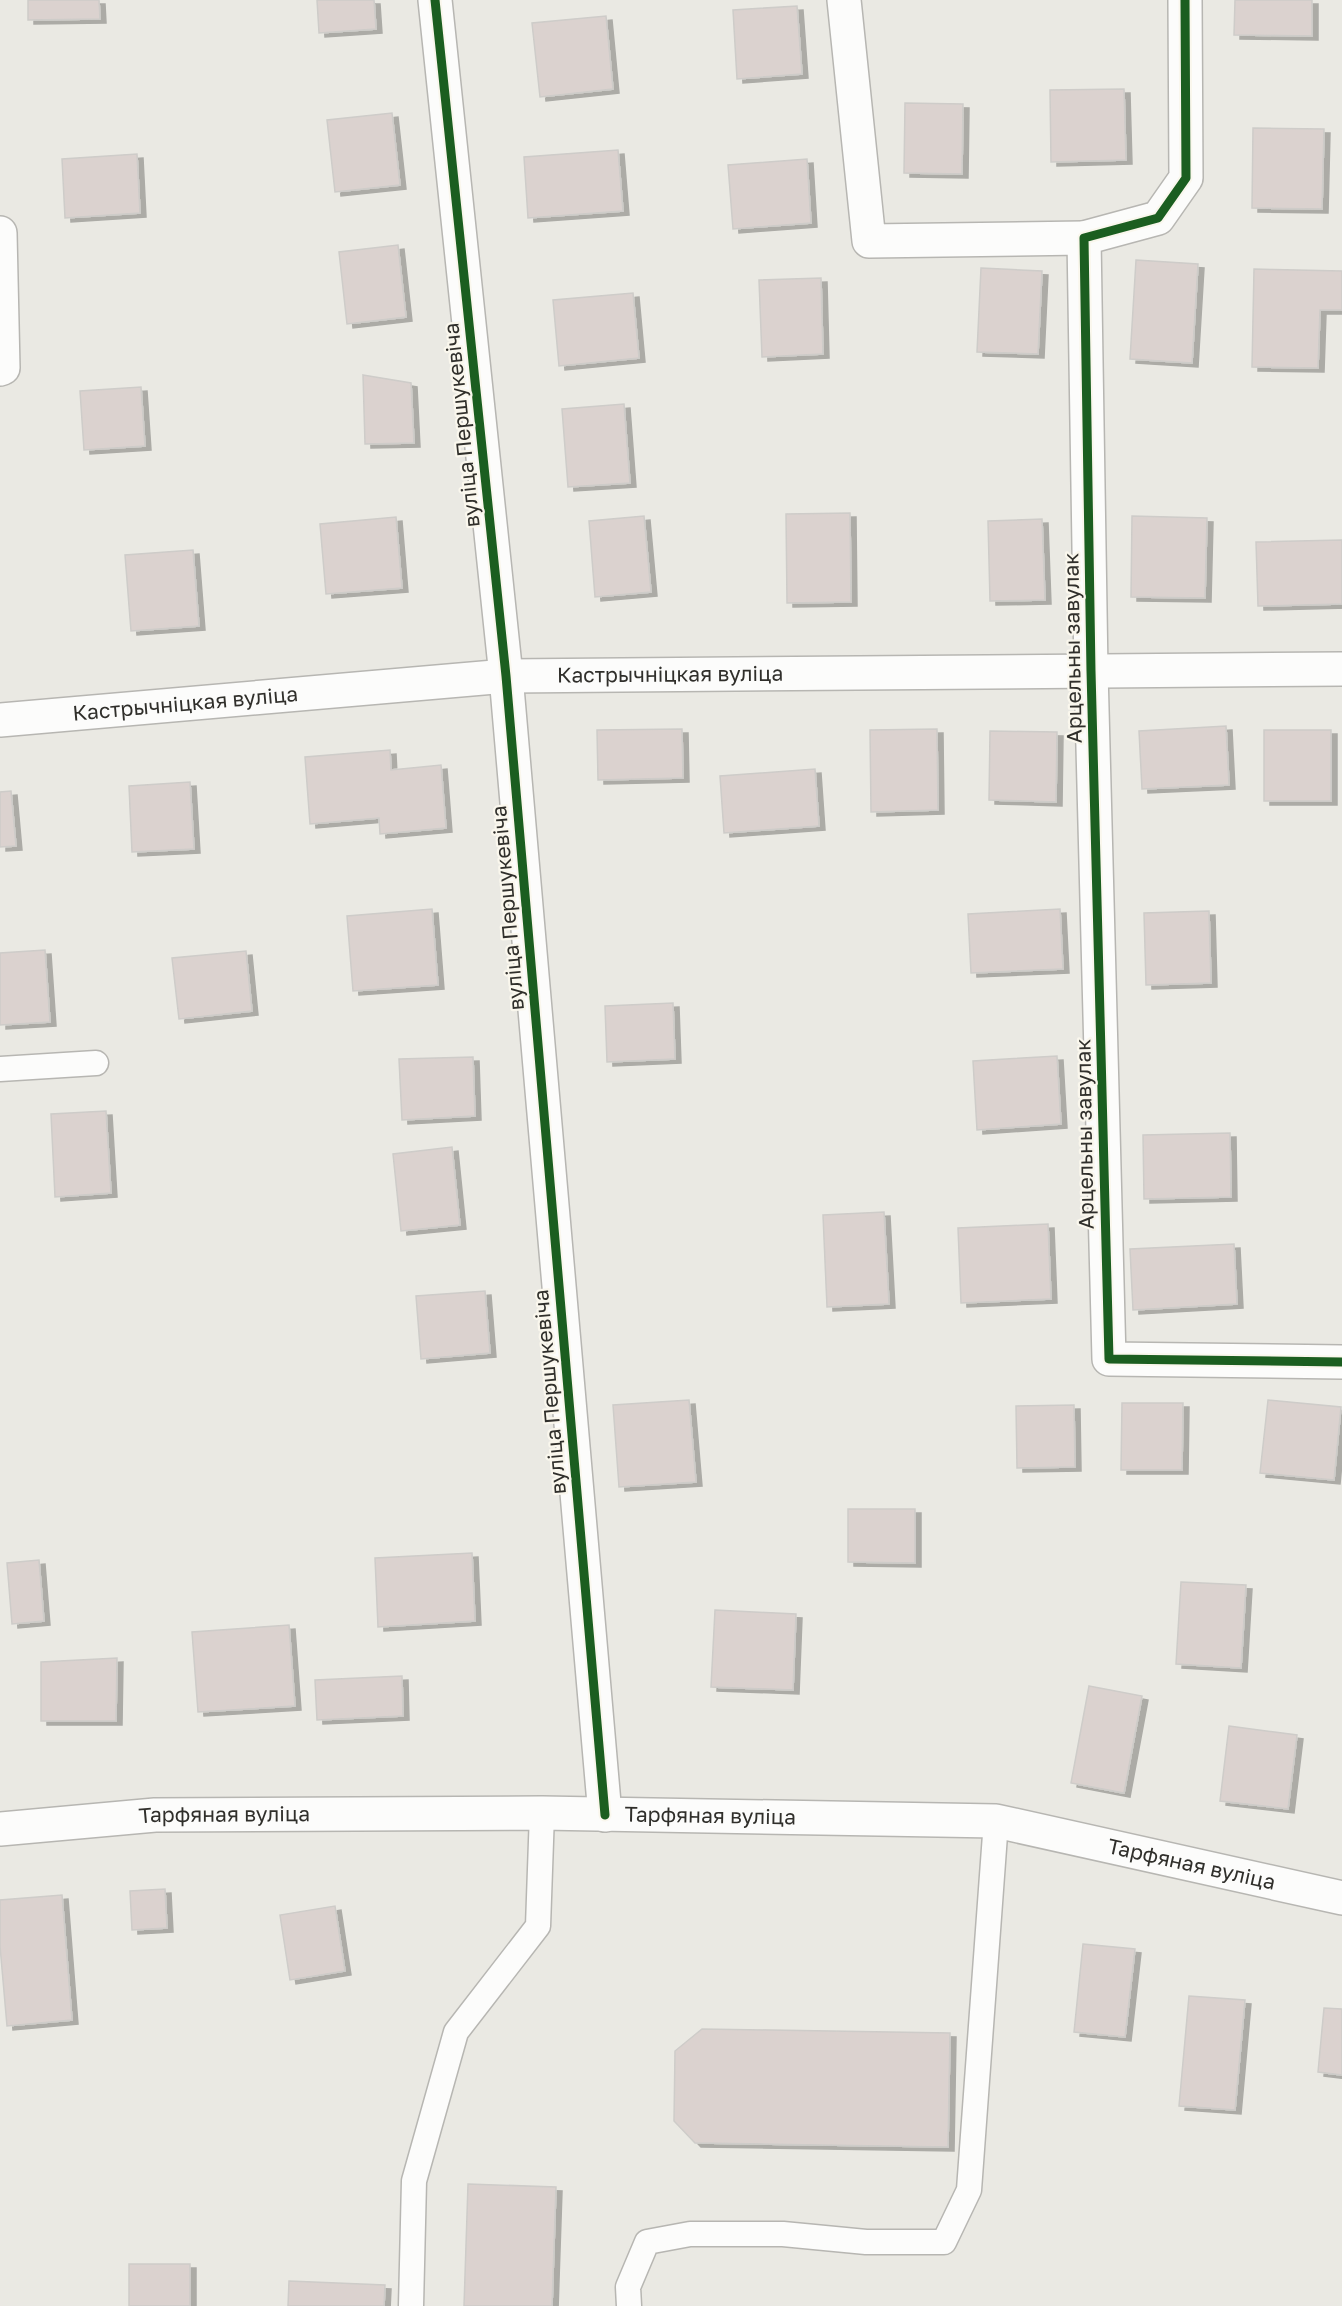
<svg xmlns="http://www.w3.org/2000/svg" width="1342" height="2306" font-family="'Golos Text',sans-serif">
<style>
.building{fill:#dbd2cf;stroke:#ceccc9;stroke-width:1.5;filter:url(#shadow)}
.lines{fill:none;stroke-linecap:round;stroke-linejoin:round}
.lane-casing{stroke:#b7b6b2;stroke-width:27}
.street-casing{stroke:#b7b6b2;stroke-width:36}
.lane{stroke:#fcfcfb;stroke-width:24}
.street{stroke:#fcfcfb;stroke-width:33}
.cycleway-casing{stroke:#faf7ed;stroke-width:13}
.cycleway{stroke:#1b5e20;stroke-width:9}
.labels{text-anchor:middle;stroke-width:4.5;stroke-linejoin:round;paint-order:stroke}
.street-label{font-size:21px;fill:#302f2b;stroke:#faf7ed}
</style>
<defs>
<filter id="shadow"><feDropShadow dx="6" dy="4" stdDeviation="0" flood-color="#0004"/></filter>
</defs>
<rect width="100%" height="100%" fill="#eae9e3"/>
<!-- building -->
<path class="building" d="M28 0H99L100 19 28 20Z
M317 0H374L376 29 319 33Z
M1235 0H1312V36L1234 35Z
M797 6 802 74 737 79 733 10Z
M606 16 613 89 540 97 532 23Z
M1124 89 1126 160 1051 162 1050 90Z
M905 103 963 104 962 174 904 173Z
M392 113 400 185 335 192 327 120Z
M1253 128 1324 129 1322 209 1252 208Z
M618 150 623 211 528 218 524 157Z
M137 154 140 213 65 218 62 159Z
M807 159 811 223 733 229 728 165Z
M398 245 406 317 347 324 339 252Z
M1136 260 1198 264 1192 363 1130 359Z
M981 268 1042 271 1038 354 977 352Z
M1254 269 1342 271V310H1320L1318 368 1252 367Z
M821 278 823 354 762 357 759 280Z
M633 293 639 358 559 366 553 300Z
M363 375 411 383 414 443 365 444Z
M141 387 145 446 84 450 80 391Z
M624 404 630 483 568 487 562 409Z
M850 513 851 602 787 603 786 514Z
M644 516 651 592 595 597 589 521Z
M1132 516 1207 518 1205 598 1131 597Z
M396 517 402 588 326 594 320 524Z
M1042 519 1045 600 990 601 988 521Z
M1342 540V604L1258 606 1256 542Z
M193 550 199 626 131 631 125 555Z
M1226 726 1229 785 1142 789 1139 731Z
M682 729 683 778 598 780 597 730Z
M937 729 938 810 871 812 870 730Z
M1264 730H1331V801H1264Z
M990 731 1057 732 1056 802 989 800Z
M390 750 391 770 441 765 446 828 380 834 379 818 310 824 305 757Z
M815 769 819 826 724 833 720 776Z
M190 782 194 849 132 852 129 786Z
M11 791 16 846 0 847V792Z
M432 909 438 985 353 991 347 916Z
M1060 909 1063 969 971 973 968 914Z
M1209 911 1211 983 1146 985 1144 913Z
M45 950 50 1022 0 1025V953Z
M246 951 252 1011 179 1019 172 958Z
M673 1003 675 1059 607 1062 605 1006Z
M1057 1056 1061 1124 977 1130 973 1061Z
M473 1057 475 1116 402 1120 399 1059Z
M106 1111 111 1193 55 1197 51 1114Z
M1230 1133 1231 1197 1144 1199 1143 1135Z
M452 1147 460 1225 401 1231 393 1154Z
M884 1212 889 1304 827 1307 823 1215Z
M1048 1224 1051 1299 961 1303 958 1228Z
M1234 1244 1237 1304 1133 1310 1130 1249Z
M485 1291 490 1353 421 1359 416 1296Z
M689 1400 696 1482 619 1487 613 1405Z
M1268 1400 1341 1407 1334 1480 1260 1473Z
M1122 1403H1183L1182 1470H1121Z
M1074 1405 1075 1467 1017 1468 1016 1406Z
M848 1509H915V1563L848 1562Z
M472 1553 475 1621 378 1627 375 1558Z
M39 1560 44 1621 12 1624 7 1563Z
M1181 1582 1246 1585 1241 1668 1176 1664Z
M715 1610 796 1614 793 1690 711 1687Z
M289 1625 295 1706 198 1712 192 1632Z
M117 1658 116 1721H41V1662Z
M402 1676 403 1716 317 1720 315 1680Z
M1089 1686 1142 1696 1124 1793 1071 1783Z
M1229 1726 1297 1735 1288 1809 1220 1801Z
M165 1889 167 1928 132 1930 130 1891Z
M62 1895 72 2020 7 2026 0 1946V1900Z
M335 1906 345 1971 290 1980 280 1915Z
M1083 1944 1135 1949 1125 2037 1074 2032Z
M1189 1996 1245 2000 1235 2110 1179 2106Z
M1324 2008 1342 2009V2075L1318 2072Z
M702 2029 950 2033 948 2147 695 2143 674 2121 675 2051Z
M468 2184 556 2187 552 2306H464Z
M129 2264H190V2306H129Z
M289 2281 385 2285 384 2306H288Z"/>
<g class="lines">
<defs>
<path id="lane" d="M0 1069 96 1063
M411 2306 414 2181 456 2032 538 1926 542 1813
M629 2306 628 2287 647 2242 690 2234H783L866 2242H944L969 2190 996 1821"/>
<g id="street">
<path d="M435 0 506 676 605 1815"/>
<path d="M844 0 869 241 1084 238"/>
<path d="M1185 0 1186 178 1158 218 1084 238 1091 671 1109 1359 1342 1362"/>
<path d="M0 233 3 368 0 369"/>
<path id="s1" d="M0 720 506 676 1342 669"/>
<path id="s2" d="M0 1829 155 1815 542 1813 996 1821 1342 1898"/>
</g>
</defs>
<!-- lane casing -->
<use href="#lane" class="lane-casing"/>
<!-- street casing -->
<use href="#street" class="street-casing"/>
<!-- lane -->
<use href="#lane" class="lane"/>
<!-- street -->
<use href="#street" class="street"/>
<defs>
<path id="cycleway" d="M435 0 506 676 605 1815
M1185 0 1186 178 1158 218 1084 238 1091 671 1109 1359 1342 1362"/>
</defs>
<!-- cycleway casing -->
<use href="#cycleway" class="cycleway-casing"/>
<!-- cycleway -->
<use href="#cycleway" class="cycleway"/>
</g>
<g class="labels">
<!-- street labels -->
<g class="street-label">
<text transform="translate(462 425) rotate(-96)" y="7">вуліца Першукевіча</text>
<text transform="translate(1073 648) rotate(-91)" y="7">Арцельны завулак</text>
<text dy="7" stroke="none"><textPath href="#s1" startOffset="672">Кастрычніцкая вуліца</textPath></text>
<text dy="7" stroke="none"><textPath href="#s1" startOffset="186">Кастрычніцкая вуліца</textPath></text>
<text transform="translate(508 908) rotate(-95)" y="7">вуліца Першукевіча</text>
<text transform="translate(1085 1134) rotate(-91)" y="7">Арцельны завулак</text>
<text transform="translate(550 1392) rotate(-95)" y="7">вуліца Першукевіча</text>
<text dy="7" stroke="none"><textPath href="#s2" startOffset="225">Тарфяная вуліца</textPath></text>
<text dy="7" stroke="none"><textPath href="#s2" startOffset="711">Тарфяная вуліца</textPath></text>
<text dy="7" stroke="none"><textPath href="#s2" startOffset="1197">Тарфяная вуліца</textPath></text>
</g>
</g>
</svg>
